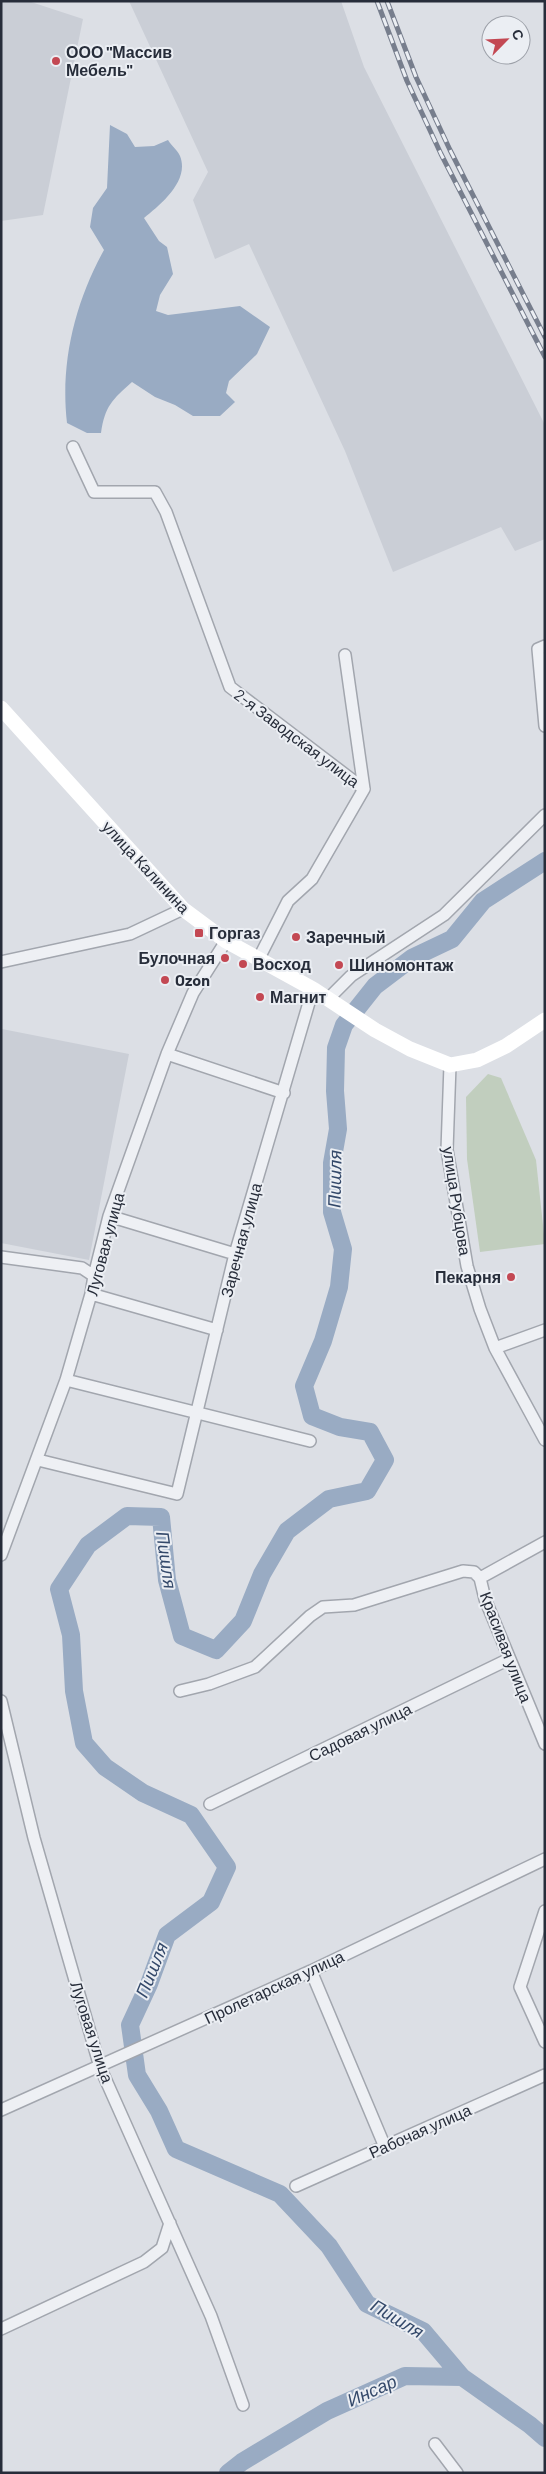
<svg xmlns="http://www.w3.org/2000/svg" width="546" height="2474" font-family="Barlow,sans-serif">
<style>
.built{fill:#caced6}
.green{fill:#c1cebe}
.water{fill:#99abc3}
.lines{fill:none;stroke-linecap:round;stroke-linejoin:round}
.river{stroke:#99abc3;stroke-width:18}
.minor-casing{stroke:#a2a6ae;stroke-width:14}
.minor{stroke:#eef0f4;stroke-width:11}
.secondary{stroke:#fff;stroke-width:15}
.rail-casing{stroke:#777e8d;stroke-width:5}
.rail{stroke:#ebeef3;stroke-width:3;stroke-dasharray:9;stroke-linecap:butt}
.poi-dot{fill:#c34853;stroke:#ebeef3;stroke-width:2}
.labels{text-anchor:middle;stroke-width:4;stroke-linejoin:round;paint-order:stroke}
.poi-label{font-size:16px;font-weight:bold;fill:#272d3a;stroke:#ebeef3;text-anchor:start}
.street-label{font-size:16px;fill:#272d3a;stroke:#ebeef3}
.water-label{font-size:18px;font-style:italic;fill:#34496a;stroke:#ebeef3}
</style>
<rect width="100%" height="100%" fill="#dcdfe5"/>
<!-- built -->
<path class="built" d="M1 1H28L83 19 43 215 1 221Z
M129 1H341L364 67 545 425V539L515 551 501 527 393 572 345 451 249 244 215 259 193 200 208 172Z
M2 1029 129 1054 89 1260 1 1243Z"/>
<!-- green -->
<path class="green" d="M488 1074 501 1078 536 1160 545 1244 480 1252 467 1159 466 1097Z"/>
<!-- water -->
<path class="water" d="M110 125 127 134 135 147 154 146 168 140C171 145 178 151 180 156 190 181 160 205 144 218L159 241 167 247 173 274 160 295 156 311 168 315 240 306 270 327 257 354 229 381 226 393 235 402 220 416H193L175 405 155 397 132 382C112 400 105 406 101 433H87L67 423C60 363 75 302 104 250L90 227 93 208 107 188Z"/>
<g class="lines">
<!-- river -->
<path class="river" d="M462 2377 423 2331 367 2304 329 2246 280 2194 176 2149 159 2111 137 2075 130 2025 149 1984 167 1935 211 1902 227 1867 191 1815 143 1793 105 1767 84 1743 74 1691 71 1635 59 1589 88 1545 127 1516 161 1517 167 1580 182 1636 216 1650 243 1621 262 1574 287 1531 329 1499 367 1491 385 1460 370 1432 340 1427 312 1416 304 1386 323 1341 339 1287 343 1249 332 1212V1163L338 1129 335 1091 336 1048 344 1025 375 986 412 958 452 939 483 901 545 861
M228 2473 242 2462 327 2411 405 2376 462 2377 530 2425 545 2438"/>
<defs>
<path id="minor" d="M73 447 94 492H155L166 512 230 687 364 789 312 879 288 901 259 958
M545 646 538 649 545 726
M345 655 364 789
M1 962 130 934 183 909
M328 999 351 976 444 915 545 815
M167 1054 284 1093
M450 1065 447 1150 467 1266 480 1309 495 1348 545 1440
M109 1216 235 1254
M1 1257 82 1268 94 1276
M91 1294 217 1330
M495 1348 545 1330
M66 1380 310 1441
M38 1460 177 1494 235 1254 313 989
M1 1555 66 1380 91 1294 94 1276 109 1216 167 1054 193 993 226 941
M480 1578 485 1599 545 1744
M480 1578 545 1542
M180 1691 209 1684 255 1667 310 1616 323 1607 354 1605 463 1571 474 1572 480 1578
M1 1701 34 1838 100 2067 211 2316 243 2405
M210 1804 509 1659
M545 1911 520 1987 545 2042
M311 1971 385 2147
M1 2110 311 1971 545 1859
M296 2186 545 2075
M1 2329 144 2262 162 2248 170 2223
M435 2444 457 2473"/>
</defs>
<!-- minor casing -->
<use href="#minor" class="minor-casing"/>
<!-- minor -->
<use href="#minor" class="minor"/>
<!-- secondary -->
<path class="secondary" d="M1 708 183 909 226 941 313 989 375 1030 410 1049 450 1065 477 1060 506 1046 545 1020"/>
<defs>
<path id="rail" d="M377 1 407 81 441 154 545 357
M387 1 416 77 450 150 545 337"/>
</defs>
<!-- rail casing -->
<use href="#rail" class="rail-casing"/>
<!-- rail -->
<use href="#rail" class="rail"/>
</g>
<!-- markers -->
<g class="poi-dot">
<circle cx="56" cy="61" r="5"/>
<rect x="194" y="928" width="10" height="10" rx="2.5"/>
<circle cx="296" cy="937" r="5"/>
<circle cx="225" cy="958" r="5"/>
<circle cx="243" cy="964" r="5"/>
<circle cx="339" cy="965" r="5"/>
<circle cx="165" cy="980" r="5"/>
<circle cx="260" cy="997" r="5"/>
<circle cx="511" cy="1277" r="5"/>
</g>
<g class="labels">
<!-- poi labels -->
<g class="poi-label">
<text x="66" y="58">ООО "Массив<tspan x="66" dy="18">Мебель"</tspan></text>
<text x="209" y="939">Горгаз</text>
<text x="306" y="943">Заречный</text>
<text x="215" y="964" text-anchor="end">Булочная</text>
<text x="253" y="970">Восход</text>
<text x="349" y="971">Шиномонтаж</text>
<text x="175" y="986">Ozon</text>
<text x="270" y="1003">Магнит</text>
<text x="501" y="1283" text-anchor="end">Пекарня</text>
</g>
<!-- street labels -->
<g class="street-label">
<text transform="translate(297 738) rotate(37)" y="6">2-я Заводская улица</text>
<text transform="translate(146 867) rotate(47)" y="6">улица Калинина</text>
<text transform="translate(457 1201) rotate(81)" y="6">улица Рубцова</text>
<text transform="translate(241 1240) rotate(-75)" y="6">Заречная улица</text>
<text transform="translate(105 1244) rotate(-75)" y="6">Луговая улица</text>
<text transform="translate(506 1647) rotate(69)" y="6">Красивая улица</text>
<text transform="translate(360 1732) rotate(-26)" y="6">Садовая улица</text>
<text transform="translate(274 1987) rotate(-25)" y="6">Пролетарская улица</text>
<text transform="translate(92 2032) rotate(72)" y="6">Луговая улица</text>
<text transform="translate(420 2131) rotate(-24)" y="6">Рабочая улица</text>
</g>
<!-- water labels -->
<g class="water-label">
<text transform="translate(335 1179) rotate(-89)" y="6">Пишля</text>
<text transform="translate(166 1560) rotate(82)" y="6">Пишля</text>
<text transform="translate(152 1970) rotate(-68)" y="6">Пишля</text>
<text transform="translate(397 2319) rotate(31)" y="6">Пишля</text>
<text transform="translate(372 2391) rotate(-24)" y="6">Инсар</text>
</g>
</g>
<!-- border -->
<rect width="546" height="2474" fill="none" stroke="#272d3a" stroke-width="5"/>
<!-- north arrow -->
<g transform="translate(506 40) rotate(66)"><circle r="24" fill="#ebeef3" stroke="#9da1a9"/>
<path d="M0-4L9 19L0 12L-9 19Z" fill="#c34853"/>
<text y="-8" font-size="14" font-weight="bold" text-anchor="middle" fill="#272d3a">С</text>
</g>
</svg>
